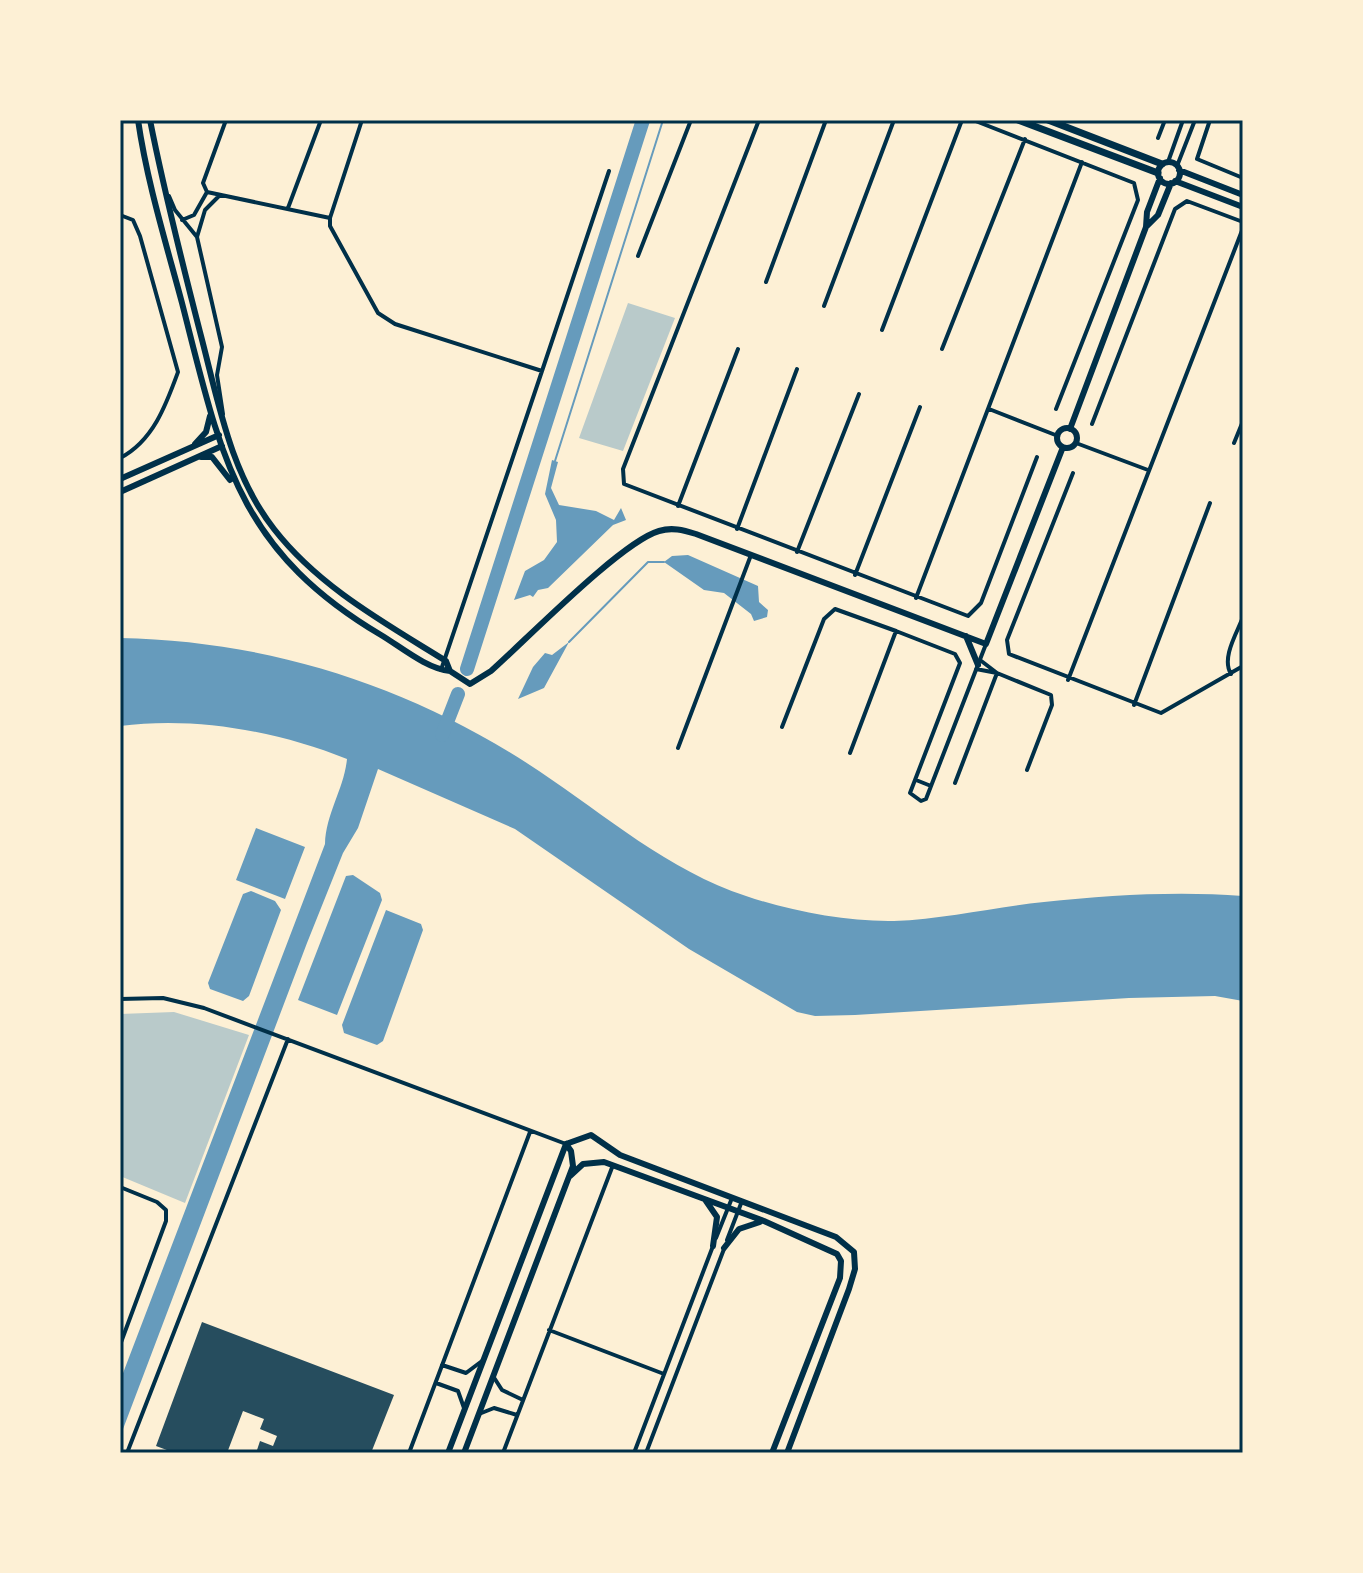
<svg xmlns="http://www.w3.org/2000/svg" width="1363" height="1573" font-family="'Space Grotesk',sans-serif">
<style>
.green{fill:#b9caca}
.water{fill:#669bbc}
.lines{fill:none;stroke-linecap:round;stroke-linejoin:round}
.stream{stroke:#669bbc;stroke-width:2}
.river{stroke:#669bbc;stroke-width:14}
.building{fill:#264d5e}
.minor{stroke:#003049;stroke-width:4}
.tertiary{stroke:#003049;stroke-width:6}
.secondary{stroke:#003049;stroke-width:6}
.primary{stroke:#003049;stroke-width:7}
.neatline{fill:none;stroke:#003049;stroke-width:3}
</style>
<rect width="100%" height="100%" fill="#fdf0d5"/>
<!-- green -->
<path class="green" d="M628 303 675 318 623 451 579 438Z
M174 1012 249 1035 185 1203 120 1176V1014Z"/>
<!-- water -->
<path class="water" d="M552 460 558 462 551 488 559 505 596 511 614 520 621 508 626 520 613 525 548 588 538 590 533 597 530 595 514 600 525 571 544 560 557 542 556 520 545 494Z
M688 555 758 586 759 602 768 610 767 617 754 621 751 614 724 593 704 590 664 562 672 556Z
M120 638C272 641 413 687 539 771 605 815 669 871 746 896 790 911 848 922 894 921 945 919 994 907 1044 902 1110 895 1177 891 1243 896V1001L1215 996 1129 998 855 1015 815 1016 797 1012 689 949 515 829 378 769 358 828 343 853 307 943 120 1437V1381L325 844C326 813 344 789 347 759 277 731 195 716 120 726Z
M569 642 544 688 518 699 533 667 545 653 552 655Z
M256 828 305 847 285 899 236 880Z
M353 875 380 893 382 900 337 1015 298 1000 346 876Z
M251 891 275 901 281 910 249 996 243 1001 210 989 208 983 243 894Z
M386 910 421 924 423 930 383 1041 377 1045 344 1033 342 1025Z"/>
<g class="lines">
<!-- stream -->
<path class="stream" d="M555 461 663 120
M569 642 648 562H664"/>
<!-- river -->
<path class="river" d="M467 669 643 120
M442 735 458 694"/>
</g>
<!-- building -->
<path class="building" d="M202 1322 394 1395 371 1453H256L260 1441 273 1446 277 1436 260 1429 264 1419 243 1411 227 1453H175L156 1446Z"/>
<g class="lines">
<!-- minor -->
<path class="minor" d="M362 120 330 218V226L378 313 395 324 542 371 441 670
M759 120 623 469 624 484 968 616 981 603 1037 457
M973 120 1134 183 1138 200 1056 409
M1210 120 1197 159 1243 178
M1158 138 1165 120
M1168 162 1183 120
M1177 166 1195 120
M207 192 330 218
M207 192 203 183 226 120
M169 196 175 210 197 237 222 347 217 375 223 414
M288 208 321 120
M120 215 133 220 140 236 178 372C166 405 153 441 120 458
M182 220 194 215 207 192
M197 237 205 210 220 195
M638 256 691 120
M766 282 826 120
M824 306 894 120
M882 330 962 120
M942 349 1025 139
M542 371 609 171
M989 409 1058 436
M1092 424 1175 209 1187 201 1243 222
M1076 443 1148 470
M1234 443 1243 421
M1073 473 1007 640 1009 654 1161 713 1243 666
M678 506 738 349
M737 529 797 369
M797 552 859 394
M855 575 920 407
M916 598 1082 162
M896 631 955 654 960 663 910 793 921 801 926 799 986 644
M980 660 997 673
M976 669 997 673 1051 695 1052 705 1027 770
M1231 674C1221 658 1237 633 1243 617
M1068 680 1243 228
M1134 705 1210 503
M782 727 824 619 835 609 896 631 850 753
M678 748 751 555
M916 780 931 786
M955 783 997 673
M120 999 163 998 204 1008 566 1144
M120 1187 157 1202 166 1210V1221L120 1345
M716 1238 732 1198
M727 1240 742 1201
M549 1330 664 1374
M442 1365 466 1373 482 1361
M493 1376 502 1390 523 1400
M436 1383 458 1391 464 1408
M479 1414 494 1408 517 1415
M127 1453 288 1039
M409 1453 530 1132
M503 1453 613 1165
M634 1453 713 1246
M646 1453 724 1249"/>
<!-- tertiary -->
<path class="tertiary" d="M566 1144 591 1135 620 1155 836 1237 854 1252 855 1269 849 1289 787 1453
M570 1176 583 1164 604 1162 764 1221 837 1254 841 1261 840 1278 772 1453
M706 1201 717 1217 713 1246
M724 1248 739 1229 760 1222
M448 1453 566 1144
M464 1453 573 1166 571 1151 566 1144"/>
<!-- secondary -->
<path class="secondary" d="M138 120C147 182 166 243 182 303 221 455 236 549 381 635 401 647 427 669 450 671
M150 120C164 191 182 262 200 332 218 400 230 473 274 529 319 587 385 623 446 661L450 671 470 684 491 671C526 640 621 542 659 531 672 527 683 530 696 534L986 644 1063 447
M1158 173a11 11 0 1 1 22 0a11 11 0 1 1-22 0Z
M1179 170 1243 195
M1175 181 1243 207
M1146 227 1158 215 1171 183
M1057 438a10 10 0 1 1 20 0a10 10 0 1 1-20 0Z
M1070 429 1146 227 1147 212 1160 178
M195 444 206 432 210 416
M201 457H212L230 480
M120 479 219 435
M120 492 222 446
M966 636 978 665"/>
<!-- primary -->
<path class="primary" d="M1018 120 1158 173
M1048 120 1162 164"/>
</g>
<!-- border -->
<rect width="1363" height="1573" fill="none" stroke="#fdf0d5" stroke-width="244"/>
<rect x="122" y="122" width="1119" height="1329" class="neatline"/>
</svg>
